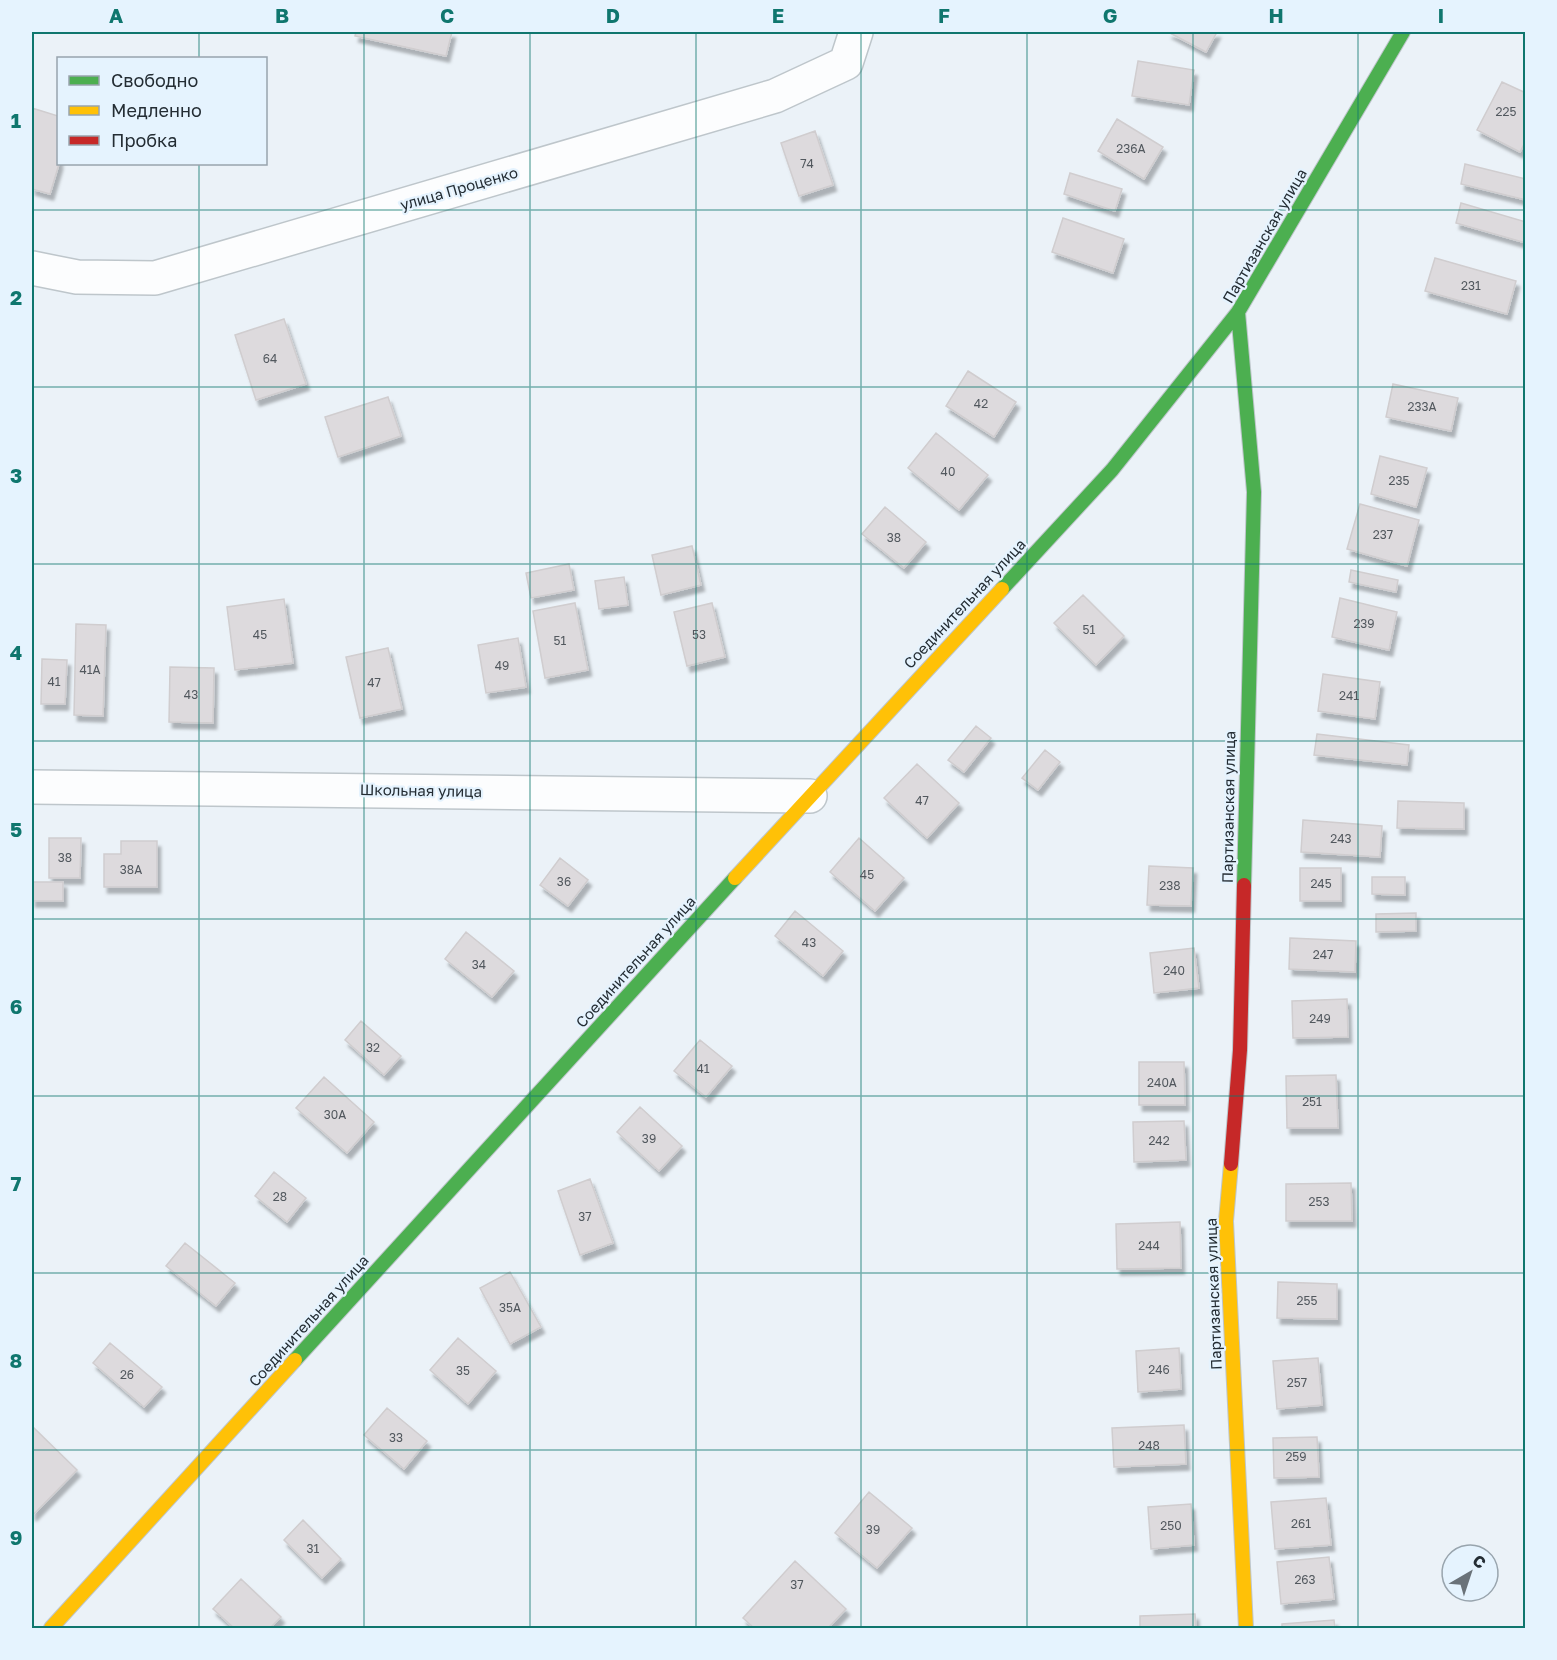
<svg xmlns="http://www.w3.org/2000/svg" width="1557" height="1660" font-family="'Golos Text',sans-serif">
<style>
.building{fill:#dddadd;stroke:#d0cdcf;stroke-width:1.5;filter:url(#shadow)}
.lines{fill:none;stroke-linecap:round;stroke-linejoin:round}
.street-casing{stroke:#bec6cb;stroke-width:36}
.fast-casing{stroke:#bec6cb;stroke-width:16}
.slow-casing{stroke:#bec6cb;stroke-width:16}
.jam-casing{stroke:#bec6cb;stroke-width:16}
.street{stroke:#fcfdfe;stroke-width:33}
.fast{stroke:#4caf50;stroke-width:14}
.slow{stroke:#ffc107;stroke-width:14}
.jam{stroke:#c62828;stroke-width:14}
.grid{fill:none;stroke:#0f766e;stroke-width:1.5;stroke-opacity:0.55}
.labels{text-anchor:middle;stroke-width:4.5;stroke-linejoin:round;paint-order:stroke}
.number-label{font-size:12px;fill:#52585e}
.street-label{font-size:15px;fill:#242d34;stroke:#e5f3fe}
.neatline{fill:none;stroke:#0f766e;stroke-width:2}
.grid-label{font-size:20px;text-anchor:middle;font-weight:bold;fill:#0f766e}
</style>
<defs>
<filter id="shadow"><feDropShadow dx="3.5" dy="6" stdDeviation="1.5" flood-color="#0004"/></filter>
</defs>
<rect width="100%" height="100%" fill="#ebf2f8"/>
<!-- building -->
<path class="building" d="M356 32H452L446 56 355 36Z
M1168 32H1217L1206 52Z
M1138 61 1194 70 1189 105 1132 96Z
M1502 82 1526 93V140L1520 152 1477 130Z
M32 108 58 116 59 164 50 194 32 189Z
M1117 119 1163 147 1144 179 1098 151Z
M815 131 833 185 799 196 781 143Z
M1465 164 1526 179V200L1461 184Z
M1070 173 1122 189 1115 211 1064 194Z
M1461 203 1526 222V243L1456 223Z
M1063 218 1124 239 1113 273 1052 252Z
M1435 258 1516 281 1507 314 1425 291Z
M284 319 306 384 256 400 235 335Z
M968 371 1016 402 994 437 946 406Z
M1393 384 1458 398 1451 431 1386 417Z
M388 397 401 436 338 457 325 417Z
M936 433 988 475 959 510 908 468Z
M1380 456 1427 468 1416 507 1371 494Z
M1360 504 1419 520 1407 566 1347 549Z
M885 507 926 542 904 568 862 534Z
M692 546 701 585 661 595 652 555Z
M569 564 574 590 531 598 526 573Z
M1351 570 1398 580 1396 592 1349 582Z
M624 577 628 605 599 609 595 581Z
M1083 595 1124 636 1096 665 1054 623Z
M1340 598 1397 612 1389 650 1332 637Z
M284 599 293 663 235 670 227 607Z
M575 603 588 670 545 678 533 611Z
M712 603 725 657 687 666 674 612Z
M76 624 106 625 103 716 74 715Z
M518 638 526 687 486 693 478 645Z
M388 648 402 709 360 718 346 657Z
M42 659 67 660 65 704H41Z
M170 667 214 668 213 723 169 722Z
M1323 674 1380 682 1375 719 1318 711Z
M976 726 991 738 964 772 948 760Z
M1317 734 1409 745 1407 765 1314 755Z
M1045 750 1060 762 1038 790 1022 778Z
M917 764 959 803 927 838 884 798Z
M1398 801 1464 803V829L1397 828Z
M1303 820 1382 826 1380 857 1301 852Z
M49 838H81L80 878H49Z
M859 838 904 878 875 911 830 872Z
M121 841H157V887H104V854H121Z
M560 858 588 880 568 906 540 885Z
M1149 866 1193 868 1191 906 1147 905Z
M1300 868H1341V901H1300Z
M1372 877H1405V895L1372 894Z
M32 882H63V901H32Z
M795 911 843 951 823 976 775 936Z
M1416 913V931L1376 932V914Z
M466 932 514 971 492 997 445 959Z
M1290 938 1356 941 1355 972 1289 969Z
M1194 948 1199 988 1154 993 1150 953Z
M1347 999 1348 1037 1293 1038 1292 1001Z
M361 1021 401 1056 384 1075 345 1040Z
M700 1040 732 1066 706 1097 674 1071Z
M1139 1062H1184L1185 1105H1139Z
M1336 1075 1338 1128H1287L1286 1076Z
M324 1077 374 1122 347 1153 296 1108Z
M640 1107 682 1146 659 1171 617 1132Z
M1184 1121 1186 1160 1134 1162 1133 1122Z
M274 1172 306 1198 287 1222 255 1196Z
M590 1179 613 1243 580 1255 558 1191Z
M1351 1183 1352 1221H1286V1184Z
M1180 1222 1181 1268 1117 1269 1116 1224Z
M185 1243 235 1283 216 1306 166 1266Z
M510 1272 541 1327 510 1344 480 1288Z
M1278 1282 1337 1284V1319L1277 1318Z
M458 1338 496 1371 468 1404 430 1370Z
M110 1343 162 1387 144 1407 93 1363Z
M1179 1348 1181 1389 1138 1392 1136 1351Z
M1318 1358 1322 1405 1277 1409 1273 1361Z
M387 1408 427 1441 404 1469 364 1435Z
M1184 1425 1186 1464 1114 1467 1112 1428Z
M33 1427 77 1470 33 1515 32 1514Z
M1317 1437 1319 1477 1274 1478 1273 1438Z
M869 1492 912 1528 877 1568 835 1533Z
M1326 1498 1331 1545 1275 1549 1271 1502Z
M1191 1504 1194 1545 1151 1549 1148 1507Z
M303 1520 341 1559 322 1578 284 1540Z
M1329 1557 1334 1599 1281 1604 1277 1562Z
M795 1561 846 1609 828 1628H797L795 1627 793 1628H754L743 1618Z
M241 1579 281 1617 270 1628H234L213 1609Z
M1195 1614 1196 1628H1140V1616Z
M1334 1620 1335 1628H1282V1624Z"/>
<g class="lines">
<defs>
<path id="street" d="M32 268 77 277 155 278 775 96 846 63 856 32
M32 787 810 796"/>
<path id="fast" d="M1238 312 1254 492 1244 885
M1002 589 1112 470 1238 312 1403 32
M295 1360 735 878"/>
<path id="slow" d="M735 878 1002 589
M1231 1164 1226 1221 1246 1628
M51 1628 295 1360"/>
<path id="jam" d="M1231 1164 1240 1050 1244 885"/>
</defs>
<!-- street casing -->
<use href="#street" class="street-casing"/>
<!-- fast casing -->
<use href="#fast" class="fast-casing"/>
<!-- slow casing -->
<use href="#slow" class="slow-casing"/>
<!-- jam casing -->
<use href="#jam" class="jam-casing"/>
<!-- street -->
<use href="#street" class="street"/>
<!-- fast -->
<use href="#fast" class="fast"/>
<!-- slow -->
<use href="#slow" class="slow"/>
<!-- jam -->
<use href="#jam" class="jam"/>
</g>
<!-- grid -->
<path class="grid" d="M199 32V58M364 32V1628M530 32V1628M696 32V1628M861 32V1628M1027 32V1628M1193 32V1628M1358 32V1628M199 164V1628M32 210H1526M32 387H1526M32 564H1526M32 741H1526M32 919H1526M32 1096H1526M32 1273H1526M32 1450H1526"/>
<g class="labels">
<!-- number labels -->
<g class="number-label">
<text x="1506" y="116">225</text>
<text x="1131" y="153">236А</text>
<text x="807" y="168">74</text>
<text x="1471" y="290">231</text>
<text x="270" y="363">64</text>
<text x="981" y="408">42</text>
<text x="1422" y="411">233А</text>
<text x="948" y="476">40</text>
<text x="1399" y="485">235</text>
<text x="1383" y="539">237</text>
<text x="894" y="542">38</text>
<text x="1364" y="628">239</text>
<text x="1089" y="634">51</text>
<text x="260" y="639">45</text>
<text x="699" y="639">53</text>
<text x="560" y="645">51</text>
<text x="502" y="670">49</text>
<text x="90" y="674">41А</text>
<text x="54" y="686">41</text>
<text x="374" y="687">47</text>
<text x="191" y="699">43</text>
<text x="1349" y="700">241</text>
<text x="922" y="805">47</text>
<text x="1341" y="843">243</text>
<text x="65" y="862">38</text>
<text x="131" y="874">38А</text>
<text x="867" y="879">45</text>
<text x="564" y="886">36</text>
<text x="1321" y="888">245</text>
<text x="1170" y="890">238</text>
<text x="809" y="947">43</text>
<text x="1323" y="959">247</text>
<text x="479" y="969">34</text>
<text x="1174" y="975">240</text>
<text x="1320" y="1023">249</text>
<text x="373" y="1052">32</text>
<text x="703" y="1073">41</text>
<text x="1162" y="1087">240А</text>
<text x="1312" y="1106">251</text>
<text x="335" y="1119">30А</text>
<text x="649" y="1143">39</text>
<text x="1159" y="1145">242</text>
<text x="280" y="1201">28</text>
<text x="1319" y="1206">253</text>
<text x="585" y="1221">37</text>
<text x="1149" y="1250">244</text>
<text x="1307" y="1305">255</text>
<text x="510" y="1312">35А</text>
<text x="1159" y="1374">246</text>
<text x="463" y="1375">35</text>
<text x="127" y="1379">26</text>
<text x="1297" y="1387">257</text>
<text x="396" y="1442">33</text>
<text x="1149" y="1450">248</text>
<text x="1296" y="1461">259</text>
<text x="1301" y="1528">261</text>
<text x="1171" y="1530">250</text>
<text x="873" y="1534">39</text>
<text x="313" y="1553">31</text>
<text x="1305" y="1584">263</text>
<text x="797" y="1589">37</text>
</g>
<!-- street labels -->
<g class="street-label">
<text transform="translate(459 189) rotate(-16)" y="5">улица Проценко</text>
<text transform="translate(1265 236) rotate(-60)" y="5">Партизанская улица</text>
<text transform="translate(965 604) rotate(-47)" y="5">Соединительная улица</text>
<text transform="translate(421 791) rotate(1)" y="5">Школьная улица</text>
<text transform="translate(1229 807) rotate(-89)" y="5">Партизанская улица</text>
<text transform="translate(636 962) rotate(-48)" y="5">Соединительная улица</text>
<text transform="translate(1214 1294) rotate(-92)" y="5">Партизанская улица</text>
<text transform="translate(309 1321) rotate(-48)" y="5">Соединительная улица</text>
</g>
</g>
<!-- border -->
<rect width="1557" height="1660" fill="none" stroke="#e5f3fe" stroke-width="66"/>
<!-- legend -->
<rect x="57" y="57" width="210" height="108" fill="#e5f3fe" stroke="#98a4ad" stroke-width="1.5"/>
<rect x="69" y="76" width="30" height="9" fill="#4caf50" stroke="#98a4ad" stroke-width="1.5"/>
<text x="111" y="87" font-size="18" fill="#242d34">Свободно</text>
<rect x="69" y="106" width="30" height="9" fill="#ffc107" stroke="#98a4ad" stroke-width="1.5"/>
<text x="111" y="117" font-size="18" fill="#242d34">Медленно</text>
<rect x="69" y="136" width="30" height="9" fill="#c62828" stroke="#98a4ad" stroke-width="1.5"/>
<text x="111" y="147" font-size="18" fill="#242d34">Пробка</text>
<!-- north arrow -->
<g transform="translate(1470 1573) rotate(39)"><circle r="28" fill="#e5f3fe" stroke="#98a4ad" stroke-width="1.5"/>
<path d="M0-4.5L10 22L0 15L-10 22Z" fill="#6a7279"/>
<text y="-9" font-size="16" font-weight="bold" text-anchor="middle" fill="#242d34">С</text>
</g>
<rect x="33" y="33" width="1491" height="1594" class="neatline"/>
<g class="grid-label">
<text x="116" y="23">A</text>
<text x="282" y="23">B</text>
<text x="447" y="23">C</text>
<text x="613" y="23">D</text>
<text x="778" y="23">E</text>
<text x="944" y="23">F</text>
<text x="1110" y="23">G</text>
<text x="1276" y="23">H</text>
<text x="1441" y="23">I</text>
<text x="16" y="128">1</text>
<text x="16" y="305">2</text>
<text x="16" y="483">3</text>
<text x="16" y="660">4</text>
<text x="16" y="837">5</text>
<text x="16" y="1014">6</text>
<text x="16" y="1191">7</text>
<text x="16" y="1368">8</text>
<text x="16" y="1545">9</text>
</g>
</svg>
